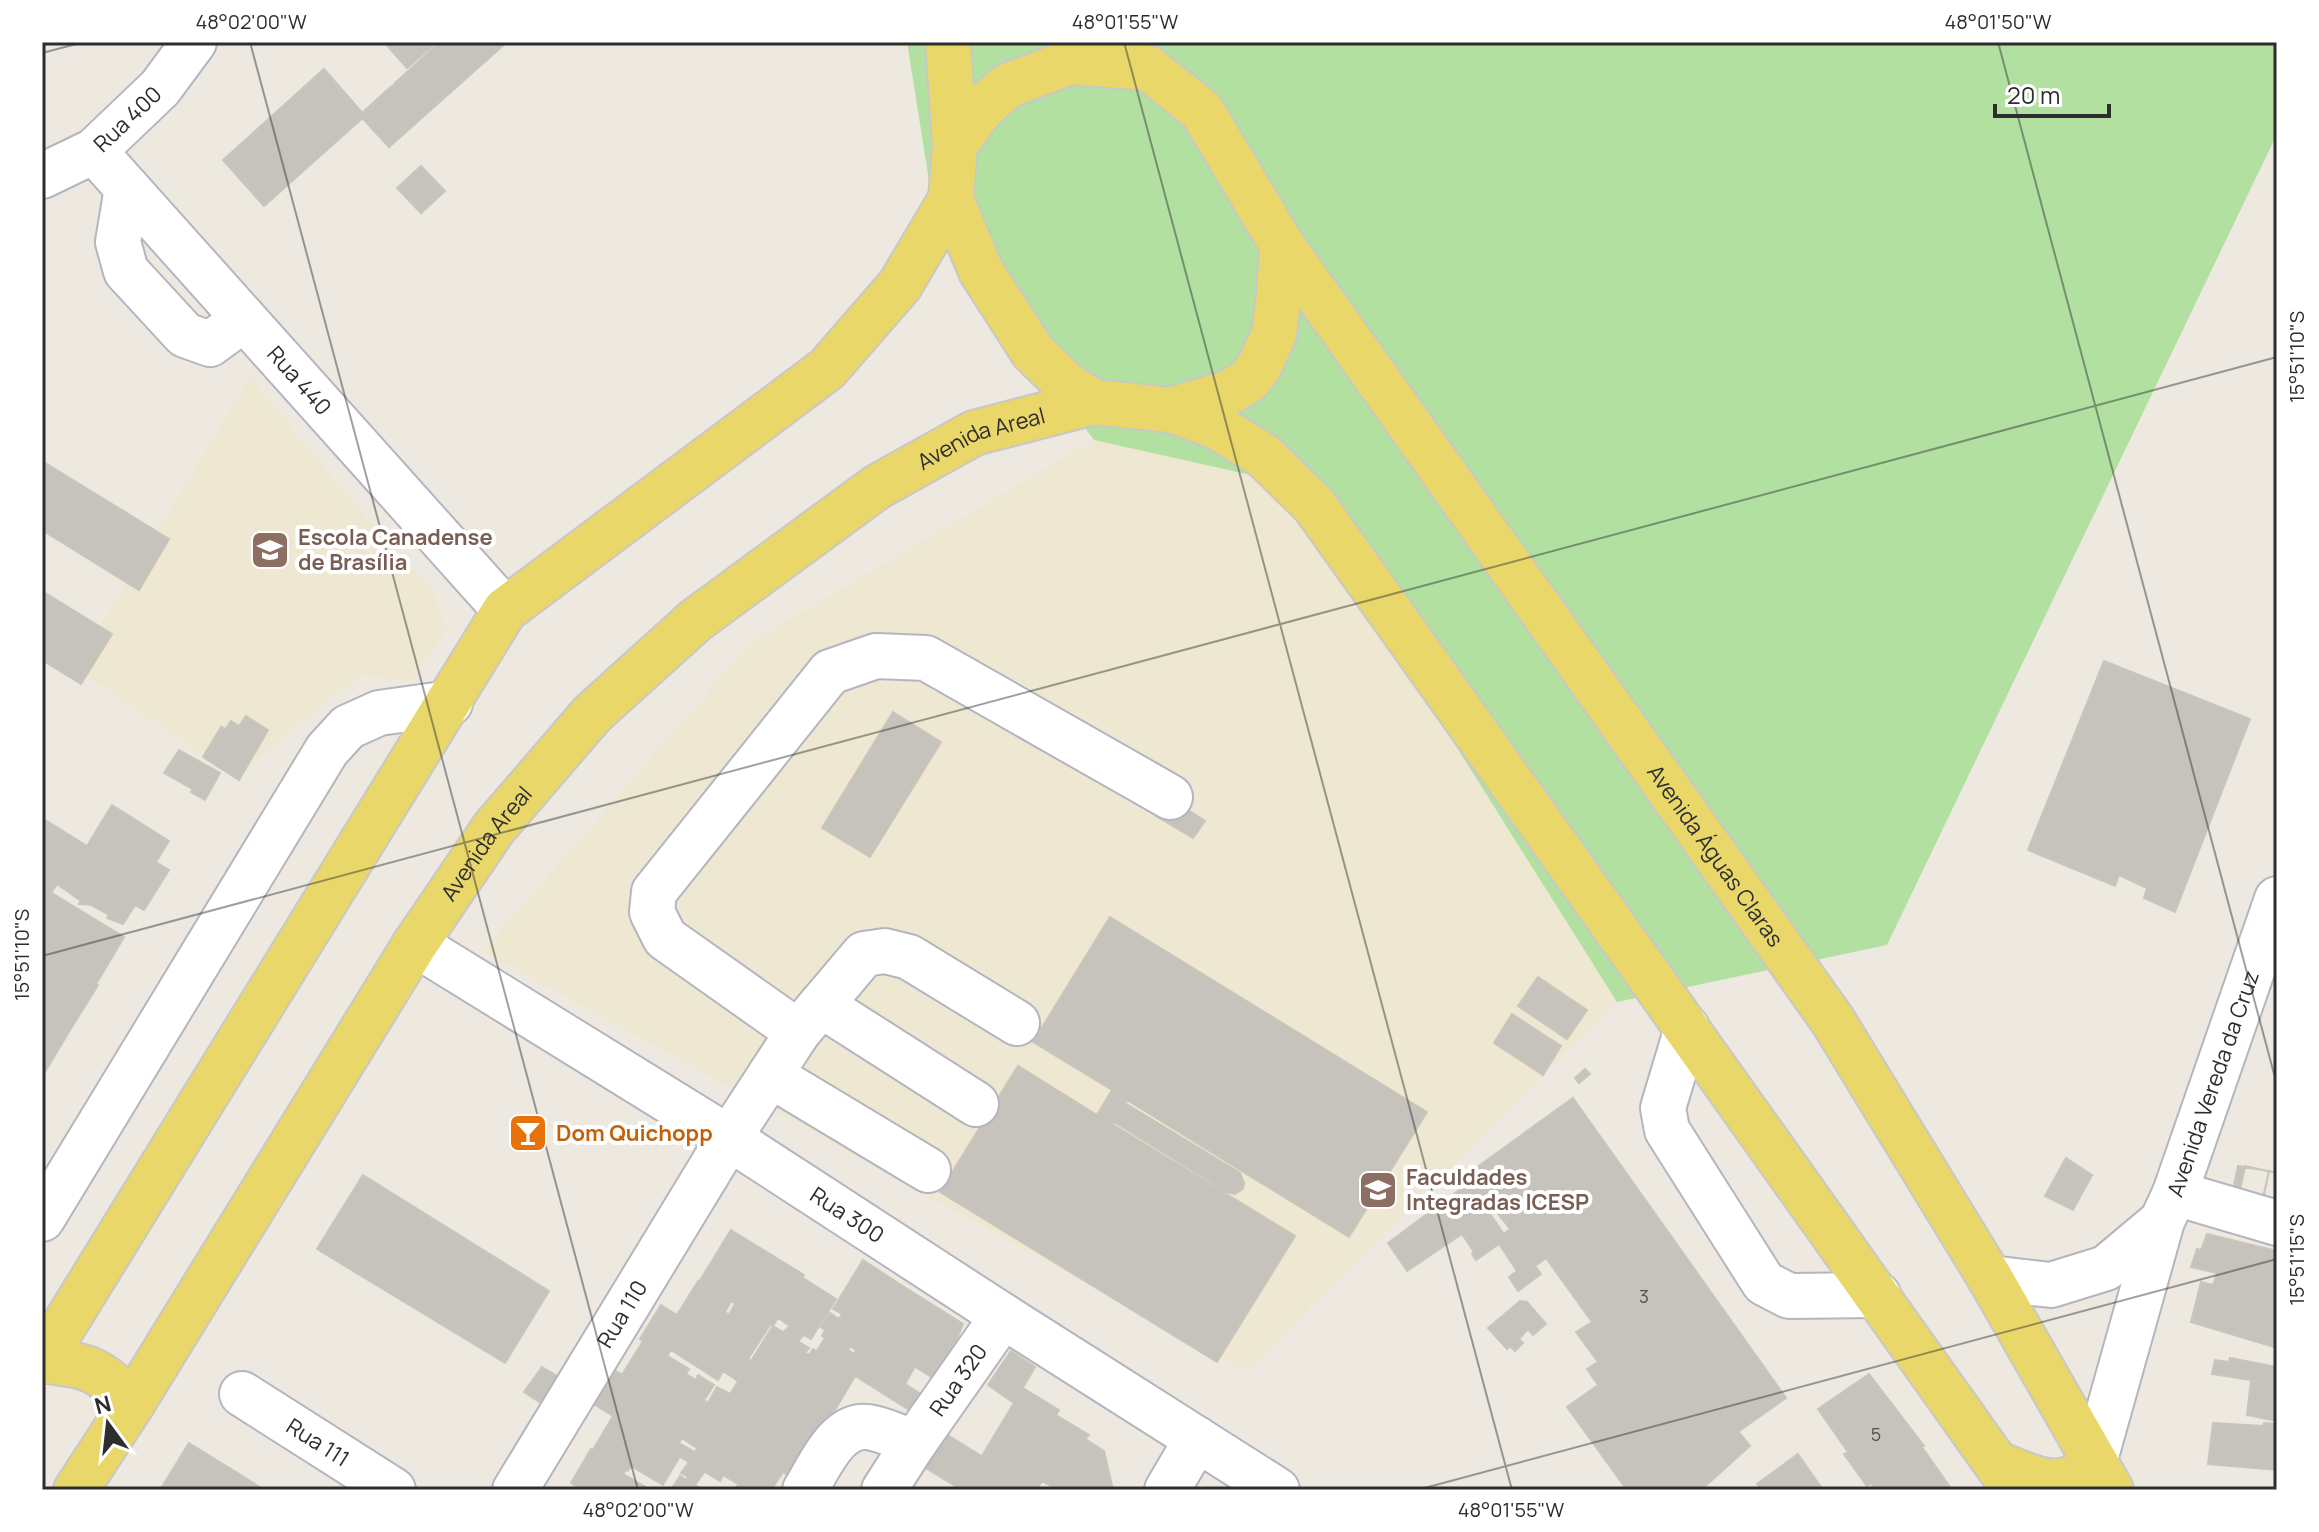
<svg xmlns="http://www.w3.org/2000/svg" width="2319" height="1532" font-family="Manrope,sans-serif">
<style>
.education{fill:#eee7d1}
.green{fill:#b1e0a1}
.building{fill:#c6c3bc;stroke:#c9c5ba;stroke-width:2;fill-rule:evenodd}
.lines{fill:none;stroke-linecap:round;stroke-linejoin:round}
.minor-casing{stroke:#b4b5bf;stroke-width:48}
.major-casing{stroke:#c8c8c8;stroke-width:48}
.minor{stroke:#fff;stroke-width:44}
.major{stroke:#e9d76a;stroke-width:44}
.ticks{fill:none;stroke:#2d2d2d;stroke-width:2;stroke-opacity:0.45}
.labels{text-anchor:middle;stroke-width:8;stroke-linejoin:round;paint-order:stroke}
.number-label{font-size:18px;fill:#535251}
.street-label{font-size:22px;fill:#2d2d2d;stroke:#fff}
.education-label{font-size:22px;font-weight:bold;fill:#785e54;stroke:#fff;text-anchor:start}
.food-label{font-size:22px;font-weight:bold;fill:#c56008;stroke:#fff;text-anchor:start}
.neatline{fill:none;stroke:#2d2d2d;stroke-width:3}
.ticks-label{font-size:20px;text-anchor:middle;fill:#2d2d2d}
</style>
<rect width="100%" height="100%" fill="#ede9e1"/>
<!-- education -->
<path class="education" d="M250 377 357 508 434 593 447 630 410 682 361 674 235 776 75 668Z
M1094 440 1291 484 1617 1002 1245 1371 483 951 751 642Z"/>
<!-- green -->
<path class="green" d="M907 42H2277V134L1887 945 1617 1002 1291 484 1094 440 938 237Z"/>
<!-- building -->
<path class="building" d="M384 42H437L407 68Z
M440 42H507L389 147 362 118 365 116 363 112 392 86 394 88V84Z
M324 69 365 116 264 206 223 160Z
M421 166 445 191 421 213 397 188Z
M42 461 169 539 139 590 42 530Z
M42 591 112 634 81 684 42 660Z
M2104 661 2250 719 2175 912 2144 898 2147 888 2119 875 2115 886 2028 850Z
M893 712 941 742 870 857 822 828Z
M246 716 268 730 239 780 203 757 221 727 226 729 231 721 239 726Z
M179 750 220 773 205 800 191 792 193 789 164 773Z
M1176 802 1205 821 1193 838 1156 816Z
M112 805 169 841 156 862 169 870 144 910 135 905 123 924 107 918 109 915 91 905 79 904 81 901 57 884 51 893 42 887V818L87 846Z
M42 887 124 937 96 984 42 951Z
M1110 917 1427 1112 1349 1237 1127 1100 1125 1103 1240 1173 1244 1183 1243 1189 1235 1194 1227 1192 1114 1122 1112 1124 1295 1236 1217 1362 940 1192 1018 1066 1097 1115 1112 1090 1033 1042Z
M42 951 98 985 67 1035 42 1020Z
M1538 977 1587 1010 1567 1039 1518 1006Z
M1512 1014 1561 1046 1543 1075 1494 1043Z
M42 1020 67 1035 42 1077Z
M1585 1069 1590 1074 1579 1083 1575 1078Z
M1573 1098 1786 1398 1655 1490H1627L1567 1407 1598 1385 1587 1369 1598 1362 1576 1332 1592 1322 1546 1258 1535 1266 1541 1274 1518 1291 1509 1277 1517 1271 1499 1244 1476 1260 1472 1254 1474 1252 1462 1234 1407 1271 1388 1243 1474 1179 1469 1173ZM1495 1210 1510 1229 1504 1234 1490 1214Z
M2066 1158 2092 1175 2073 1210 2045 1196Z
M2238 1166 2269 1171 2262 1205 2231 1199Z
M2245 1166 2277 1173V1205L2238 1200Z
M2269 1171 2277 1173V1205L2262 1202Z
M363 1175 549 1291 505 1363 317 1249Z
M731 1230 804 1275 773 1326 699 1282Z
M2207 1234 2277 1251V1348L2191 1322 2201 1282 2213 1285 2217 1273 2191 1267 2197 1249 2201 1250Z
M863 1260 898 1283 856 1350 850 1346 848 1350 854 1354 844 1369 817 1351 825 1338 822 1336 825 1330 821 1327 830 1313 839 1319 842 1314 833 1309Z
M803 1278 836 1299 811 1339 804 1335 798 1341 783 1332 790 1326 778 1318Z
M698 1281 731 1301 725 1312 729 1315 735 1304 770 1325 748 1359 677 1315Z
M898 1283 963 1324 956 1341 933 1378 866 1335Z
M1520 1301 1527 1302 1546 1324 1533 1335 1528 1329 1519 1339 1523 1343 1515 1351 1510 1346 1507 1349 1488 1328Z
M661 1305 751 1361 738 1381 723 1371 718 1380 671 1350 667 1356 640 1339Z
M773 1326 809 1348 805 1353 809 1355 813 1349 855 1376 835 1410 751 1361Z
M866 1335 915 1366 905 1384 921 1394 911 1411 844 1369Z
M643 1341 689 1369 686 1374 696 1380 698 1375 714 1385 704 1400 708 1403 717 1387 730 1394 709 1428 622 1375Z
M1011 1351 1035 1367 1014 1403 988 1385Z
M2230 1358 2277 1367V1384L2212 1374 2215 1360 2229 1362Z
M751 1361 834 1410 813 1445 730 1394Z
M542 1367 557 1376 541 1403 524 1392Z
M616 1371 709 1428 697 1448 682 1438 679 1443 695 1452 689 1462 595 1405Z
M1869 1374 1924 1446 1922 1447 1952 1490H1876L1871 1483 1867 1486 1844 1454 1848 1452 1818 1409Z
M2251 1380 2277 1384V1421L2247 1415Z
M1023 1388 1059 1410 1018 1479 982 1456Z
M730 1394 807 1441 786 1474 709 1428Z
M1056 1415 1089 1435 1085 1439 1104 1451 1113 1490H1058L1042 1481 1037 1490 1018 1479Z
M613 1416 680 1456 663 1485 631 1466 628 1471 593 1450Z
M2213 1423 2263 1426 2264 1423 2277 1424V1470L2208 1464Z
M709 1428 783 1472 771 1490H736L738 1484 723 1475 720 1481 689 1462Z
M1738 1431 1750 1446 1701 1490H1655Z
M946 1434 1018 1479 1011 1490H962L924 1467Z
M189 1443 218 1461 199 1490H160Z
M591 1449 626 1470 623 1474 651 1490H582L571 1483Z
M1798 1454 1823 1490H1761L1757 1484Z
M218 1461 241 1475 232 1490H199Z
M689 1462 705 1471 695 1485 703 1490H671L680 1476 686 1480 688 1477 681 1473Z
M241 1475 264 1490H232Z
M1018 1479 1037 1490H1011Z"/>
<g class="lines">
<defs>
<g id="minor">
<path id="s1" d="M94 151 505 610"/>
<path id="s2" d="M42 176 94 151 160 88 194 42"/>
<path d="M127 188 118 242 126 271 185 335 210 344 244 319"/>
<path id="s3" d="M415 944 729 1138 1003 1316 1277 1490"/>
<path d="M821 1005 976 1104"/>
<path d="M1687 1028 1663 1108 1667 1130 1764 1283 1789 1296 1878 1295"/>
<path d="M798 1032 864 954 885 951 909 957 1017 1023"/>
<path d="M770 1075 928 1170"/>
<path d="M2175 1193 2277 1223"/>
<path d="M42 1219 327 750 348 727 379 713 450 703"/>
<path d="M1990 1278 2051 1285 2106 1268 2162 1221"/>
<path id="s4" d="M242 1394 393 1490"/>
<path id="s5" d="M2094 1463 2162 1221 2175 1193 2277 899"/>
<path id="s6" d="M515 1490 729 1138 798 1032 665 938 652 912 654 892 830 672 876 656 926 658 1170 797"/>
<path id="s7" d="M805 1490C820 1466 838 1419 873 1428 887 1431 901 1438 914 1443L1003 1316"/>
<path d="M884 1490 914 1443"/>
<path d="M1167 1490 1197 1439"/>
</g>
<g id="major">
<path d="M948 42 955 145"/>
<path id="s8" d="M1282 245 1279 296 1274 334 1259 367 1248 381 1230 392 1171 410 1094 402 1067 385 1033 352 981 271 951 199 955 145 982 108 1007 86 1070 62 1148 68 1202 111 1282 245 1833 1021 1990 1278 2111 1490"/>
<path d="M1171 410 1219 428 1264 456 1314 505 2015 1490"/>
<path d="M43 1360C91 1367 98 1367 132 1404"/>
<path d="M42 1361 505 610 827 369 900 285 951 199"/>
<path d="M1996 1463C2034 1478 2060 1496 2094 1463"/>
<path id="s9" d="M76 1490 132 1404 415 944 494 828 592 714 696 620 877 487 974 433 1094 402"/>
</g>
</defs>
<!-- minor casing -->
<use href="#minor" class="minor-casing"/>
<!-- major casing -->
<use href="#major" class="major-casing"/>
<!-- minor -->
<use href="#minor" class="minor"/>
<!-- major -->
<use href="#major" class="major"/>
</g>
<!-- ticks -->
<path class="ticks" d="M250 42 638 1490M1124 42 1512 1490M1998 42 2277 1085M42 53 84 42M42 956 2277 357M1417 1490 2277 1259"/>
<!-- icons -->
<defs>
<symbol id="school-square" viewBox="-11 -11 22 22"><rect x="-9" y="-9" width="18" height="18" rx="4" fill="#8d6e63" stroke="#fff"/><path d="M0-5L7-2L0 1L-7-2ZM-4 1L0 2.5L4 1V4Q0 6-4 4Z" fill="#fff"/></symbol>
<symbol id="bar-square" viewBox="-11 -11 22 22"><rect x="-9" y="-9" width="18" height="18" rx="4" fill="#e8710a" stroke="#fff"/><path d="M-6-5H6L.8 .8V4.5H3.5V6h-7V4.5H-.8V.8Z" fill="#fff"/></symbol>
</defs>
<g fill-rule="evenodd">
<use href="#school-square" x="248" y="528" width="44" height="44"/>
<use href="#bar-square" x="506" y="1111" width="44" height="44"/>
<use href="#school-square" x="1356" y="1168" width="44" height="44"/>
</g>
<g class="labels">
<!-- number labels -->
<g class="number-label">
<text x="1644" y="1303">3</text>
<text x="1876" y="1441">5</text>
</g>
<!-- street labels -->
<g class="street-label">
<text dy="8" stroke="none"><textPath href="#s2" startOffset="104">Rua 400</textPath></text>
<text dy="8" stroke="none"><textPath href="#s1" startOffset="308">Rua 440</textPath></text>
<text dy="8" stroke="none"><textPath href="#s9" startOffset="1414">Avenida Areal</textPath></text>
<text dy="8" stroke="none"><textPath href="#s9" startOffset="766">Avenida Areal</textPath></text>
<text dy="8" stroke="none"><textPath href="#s8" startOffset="1810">Avenida Águas Claras</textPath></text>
<text dy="8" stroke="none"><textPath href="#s5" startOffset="398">Avenida Vereda da Cruz</textPath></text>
<text dy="8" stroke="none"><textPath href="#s3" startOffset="510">Rua 300</textPath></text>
<text dy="8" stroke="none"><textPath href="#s6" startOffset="206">Rua 110</textPath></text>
<text dy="8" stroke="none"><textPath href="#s7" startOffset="220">Rua 320</textPath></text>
<text dy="8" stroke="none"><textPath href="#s4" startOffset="90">Rua 111</textPath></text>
</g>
<!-- education labels -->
<g class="education-label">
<text x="298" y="545">Escola Canadense<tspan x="298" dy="25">de Brasília</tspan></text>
<text x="1406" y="1185">Faculdades<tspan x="1406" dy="25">Integradas ICESP</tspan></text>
</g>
<!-- food labels -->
<g class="food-label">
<text x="556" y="1141">Dom Quichopp</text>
</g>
</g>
<!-- border -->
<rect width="2319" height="1532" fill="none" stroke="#ffffff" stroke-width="88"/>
<!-- north arrow -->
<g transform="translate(108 1424) rotate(345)" stroke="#ffffff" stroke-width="6" paint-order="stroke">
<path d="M0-6L14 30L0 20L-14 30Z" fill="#2d2d2d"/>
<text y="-12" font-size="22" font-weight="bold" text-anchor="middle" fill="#2d2d2d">N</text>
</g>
<!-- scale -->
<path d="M1995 104v12h114v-12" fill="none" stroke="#2d2d2d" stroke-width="4"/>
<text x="2007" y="104" font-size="24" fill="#2d2d2d" stroke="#ffffff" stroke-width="6" paint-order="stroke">20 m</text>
<rect x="44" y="44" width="2231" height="1444" class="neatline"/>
<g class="ticks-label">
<text x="251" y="29">48°02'00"W</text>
<text x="1125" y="29">48°01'55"W</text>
<text x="1998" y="29">48°01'50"W</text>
<text transform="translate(2297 357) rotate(-90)" y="7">15°51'10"S</text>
<text transform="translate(22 955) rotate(-90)" y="7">15°51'10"S</text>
<text transform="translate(2297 1260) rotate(-90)" y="7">15°51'15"S</text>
<text x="638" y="1517">48°02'00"W</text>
<text x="1511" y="1517">48°01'55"W</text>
</g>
</svg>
